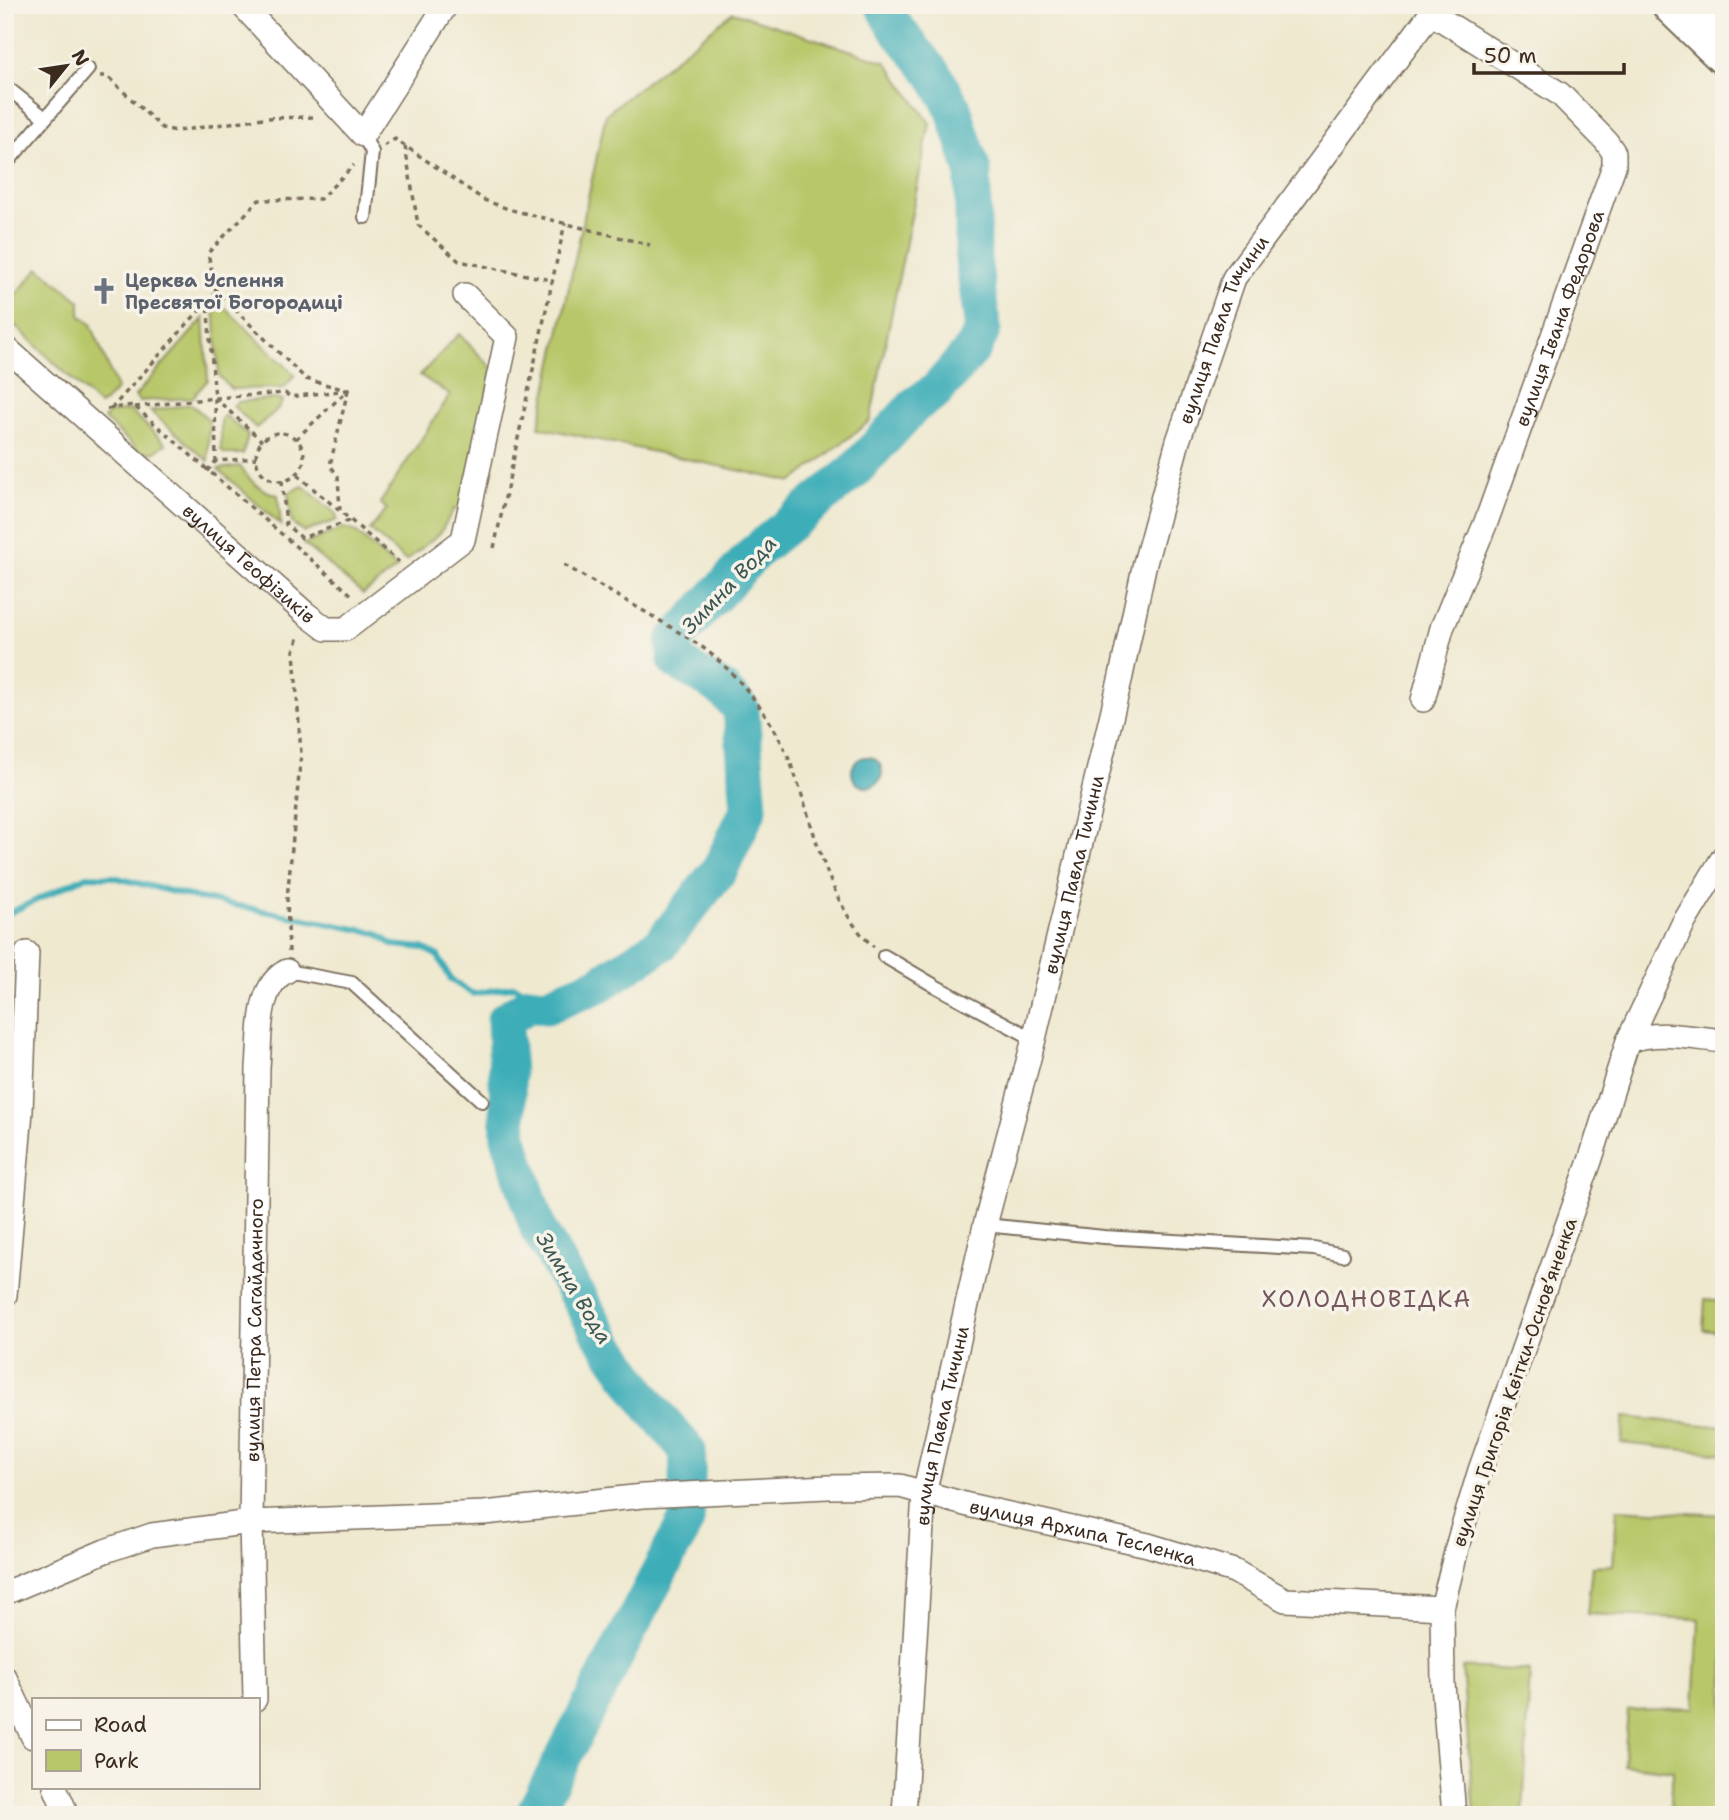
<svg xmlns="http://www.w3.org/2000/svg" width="1729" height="1820" font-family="'Shantell Sans',sans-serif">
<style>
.green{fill:#b7c769;stroke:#797844;stroke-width:2}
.water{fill:#3dadb8;stroke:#3c6c6b;stroke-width:2}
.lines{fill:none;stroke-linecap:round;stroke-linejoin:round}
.stream{stroke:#3dadb8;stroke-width:6}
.river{stroke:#3dadb8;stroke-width:37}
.lane-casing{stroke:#7a6d5c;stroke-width:16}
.street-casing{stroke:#7a6d5c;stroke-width:26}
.highway-casing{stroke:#7a6d5c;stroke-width:42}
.path{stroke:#7a6d5c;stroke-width:3.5;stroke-dasharray:5 5;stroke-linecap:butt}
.lane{stroke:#fff;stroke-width:12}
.street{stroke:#fff;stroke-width:23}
.highway{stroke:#fff;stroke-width:38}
.labels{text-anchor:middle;stroke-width:7;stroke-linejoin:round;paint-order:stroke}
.worship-label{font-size:19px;font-weight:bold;fill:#5b616d;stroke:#f7f3e8;text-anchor:start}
.street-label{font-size:19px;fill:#3b2a1e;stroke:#f7f3e8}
.water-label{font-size:21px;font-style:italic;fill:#3c5854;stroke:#f7f3e8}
.quarter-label{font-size:23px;letter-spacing:2px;fill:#75565d;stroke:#f7f3e8}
</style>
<rect width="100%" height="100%" fill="#f7f3e8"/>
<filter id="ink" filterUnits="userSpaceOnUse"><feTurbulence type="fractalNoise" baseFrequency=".0143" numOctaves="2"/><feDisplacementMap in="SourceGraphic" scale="14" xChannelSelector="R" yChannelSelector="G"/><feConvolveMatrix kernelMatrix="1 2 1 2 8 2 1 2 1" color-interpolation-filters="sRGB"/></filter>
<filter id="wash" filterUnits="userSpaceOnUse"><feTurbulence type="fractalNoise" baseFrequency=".00686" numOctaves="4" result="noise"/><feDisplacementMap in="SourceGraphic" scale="28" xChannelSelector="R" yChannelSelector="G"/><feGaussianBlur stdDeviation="1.57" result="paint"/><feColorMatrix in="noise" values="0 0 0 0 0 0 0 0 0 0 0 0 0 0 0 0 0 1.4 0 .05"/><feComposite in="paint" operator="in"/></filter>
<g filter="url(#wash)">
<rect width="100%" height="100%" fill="#efe9d0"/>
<!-- green -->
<path class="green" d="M733 12 886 62 930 123 870 421 792 482 539 427 606 114Z
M39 268 80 301V315L91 324 117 389 105 402 99 405 5 316V307Z
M221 304 295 375 284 388 231 389 219 376 214 306Z
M204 318 208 380 192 398 140 401 135 396Z
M459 334 493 369 462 510 454 509 440 533 406 561 370 530 387 509 380 503 384 497 450 395 420 375Z
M269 399 283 400 278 409 256 428 233 406 237 402Z
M191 404 209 420 208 461 150 411Z
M130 410 166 444 153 453 139 451 104 419 109 413Z
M225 415 248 435 243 454H225L221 450V419Z
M240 466C249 481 260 491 278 495L281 525 218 469Z
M303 486 336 514 337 520 304 532 292 523 288 493Z
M343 528 354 531 397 568 363 594 304 544Z
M1705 1299 1724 1301V1332L1703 1330Z
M1624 1417 1724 1427V1454L1621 1443Z
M1617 1509 1724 1515V1815H1670L1673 1771 1624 1765 1628 1710 1694 1708 1699 1619 1587 1614 1592 1566 1613 1565Z
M1462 1667 1530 1671 1523 1815H1474Z"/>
<!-- water -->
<path class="water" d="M852 772a15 15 0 1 1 30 0a15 15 0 1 1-30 0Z"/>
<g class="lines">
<!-- stream -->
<path class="stream" d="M5 915 87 876 113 877 198 898 377 933 393 945 423 948 438 956 451 980 473 994 515 986 546 1006"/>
<!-- river -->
<path class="river" d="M687 1481 688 1451 650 1406 603 1339 538 1229 509 1137 505 1020 529 1004 546 1006 598 985 661 944 720 869 749 808 741 709 721 688 676 661 674 641 755 552 854 471 915 405 936 391 974 347 983 329 973 259V171L953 108 934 74 896 28 883 5
M533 1815 686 1521 687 1507"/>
</g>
</g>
<g filter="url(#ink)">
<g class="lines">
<defs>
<path id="lane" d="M5 86 45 118
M363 135 372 152 365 217
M5 165 88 69
M884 956 935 986 1034 1039
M287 971 352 983 482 1101
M985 1225 1104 1237 1314 1249 1343 1255"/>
<g id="street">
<path d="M242 5 363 135 446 5"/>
<path id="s1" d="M5 347 305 613 326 629H346L463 540 507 337 465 295"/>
<path id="s2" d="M1423 700 1442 628 1486 522 1614 166V153L1606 141 1560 94 1431 13"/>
<path d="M1628 1041C1659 1030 1692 1038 1724 1041"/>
<path d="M5 1295 21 1111 27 953"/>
<path id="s3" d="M5 1593 105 1551 152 1535 251 1522 484 1513 643 1496 828 1487 900 1486 968 1505 1148 1545 1234 1571 1285 1600 1442 1608"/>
<path d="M5 1678 33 1737"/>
<path id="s4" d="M255 1699 251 1522 258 1067C261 1037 256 986 287 971"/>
<path d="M55 1787 67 1815"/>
<path id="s5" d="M904 1815 924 1494 985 1225 1034 1039 1121 676 1144 567 1178 441 1234 278 1437 5"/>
<path d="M1454 1815 1443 1684 1442 1608 1459 1540 1480 1470 1590 1161 1628 1041 1683 924 1724 856"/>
</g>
<path id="highway" d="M1672 5 1724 55
M1713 5 1724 16"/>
</defs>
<!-- lane casing -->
<use href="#lane" class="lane-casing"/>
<!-- street casing -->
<use href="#street" class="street-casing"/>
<!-- highway casing -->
<use href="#highway" class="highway-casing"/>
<!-- path -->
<path class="path" d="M100 76H107L162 128 177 131 263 118 318 117
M384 146 395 139 484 200 508 209 650 245
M405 146 418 225 459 261 551 280
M216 291 208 253 259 200 320 199 354 165
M207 302 216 291 306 379 346 390
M348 390 330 465 338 476 340 511 399 562
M215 398 216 461
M135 407 215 398 262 441
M107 409 133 405 353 596
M111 409 207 302 215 398 285 393 290 397 348 390
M256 457a24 24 0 1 1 48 0a24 24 0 1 1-48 0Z
M296 439 350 388
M207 471 216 461 256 458
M297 475 340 511
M282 481 286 525 302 538 351 520
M494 548 565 223
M564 565C610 592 658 618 702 647 733 669 770 715 785 750 813 811 823 903 874 947
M289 952 287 899 301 754 294 651 299 636"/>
<!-- lane -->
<use href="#lane" class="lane"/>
<!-- street -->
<use href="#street" class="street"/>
<!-- highway -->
<use href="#highway" class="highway"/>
</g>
</g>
<!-- icons -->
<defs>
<symbol id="church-bare" viewBox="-9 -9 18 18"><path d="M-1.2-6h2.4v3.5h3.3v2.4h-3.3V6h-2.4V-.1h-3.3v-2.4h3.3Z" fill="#6b7280" stroke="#f7f3e8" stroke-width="2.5" paint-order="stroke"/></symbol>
</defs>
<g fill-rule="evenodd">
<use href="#church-bare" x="85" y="272" width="38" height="38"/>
</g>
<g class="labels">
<!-- worship labels -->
<g class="worship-label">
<text x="125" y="287">Церква Успення<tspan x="125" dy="22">Пресвятої Богородиці</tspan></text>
</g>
<!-- street labels -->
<g class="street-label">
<text dy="7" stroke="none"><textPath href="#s2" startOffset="406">вулиця Івана Федорова</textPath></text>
<text dy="7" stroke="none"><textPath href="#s5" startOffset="1526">вулиця Павла Тичини</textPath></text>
<text dy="7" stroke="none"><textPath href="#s1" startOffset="326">вулиця Геофізиків</textPath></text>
<text dy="7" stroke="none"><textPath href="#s5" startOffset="959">вулиця Павла Тичини</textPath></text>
<text dy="7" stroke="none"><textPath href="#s4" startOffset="369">вулиця Петра Сагайдачного</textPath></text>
<text transform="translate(1514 1382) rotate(-71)" y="7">вулиця Григорія Квітки-Основʼяненка</text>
<text dy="7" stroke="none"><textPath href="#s5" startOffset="392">вулиця Павла Тичини</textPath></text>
<text dy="7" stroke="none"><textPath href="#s3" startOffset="1097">вулиця Архипа Тесленка</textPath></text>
</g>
<!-- water labels -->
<g class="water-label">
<text transform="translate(729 585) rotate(-46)" y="7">Зимна Вода</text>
<text transform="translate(574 1288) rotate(59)" y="7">Зимна Вода</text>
</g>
<!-- quarter labels -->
<g class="quarter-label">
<text x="1367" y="1307">ХОЛОДНОВІДКА</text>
</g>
</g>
<!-- margin -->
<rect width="1729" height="1820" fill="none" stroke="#f7f3e8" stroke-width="28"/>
<!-- legend -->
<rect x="32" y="1698" width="228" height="91" fill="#f7f3e8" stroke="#aca397" stroke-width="2"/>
<rect x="46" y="1720" width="35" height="10" fill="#ffffff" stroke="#aca397" stroke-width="2"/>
<text x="94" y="1732" font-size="21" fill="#3b2a1e">Road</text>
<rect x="46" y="1750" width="35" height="21" fill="#b7c769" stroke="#aca397" stroke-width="2"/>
<text x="94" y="1768" font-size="21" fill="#3b2a1e">Park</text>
<!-- north arrow -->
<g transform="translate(66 66) rotate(60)" stroke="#f7f3e8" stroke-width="5" paint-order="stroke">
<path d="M0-5L12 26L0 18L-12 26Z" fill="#3b2a1e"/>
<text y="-10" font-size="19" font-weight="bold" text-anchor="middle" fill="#3b2a1e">N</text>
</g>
<!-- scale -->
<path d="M1474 63v10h150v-10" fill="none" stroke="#3b2a1e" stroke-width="3.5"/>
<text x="1484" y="63" font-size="21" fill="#3b2a1e" stroke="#f7f3e8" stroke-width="5" paint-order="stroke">50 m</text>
</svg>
